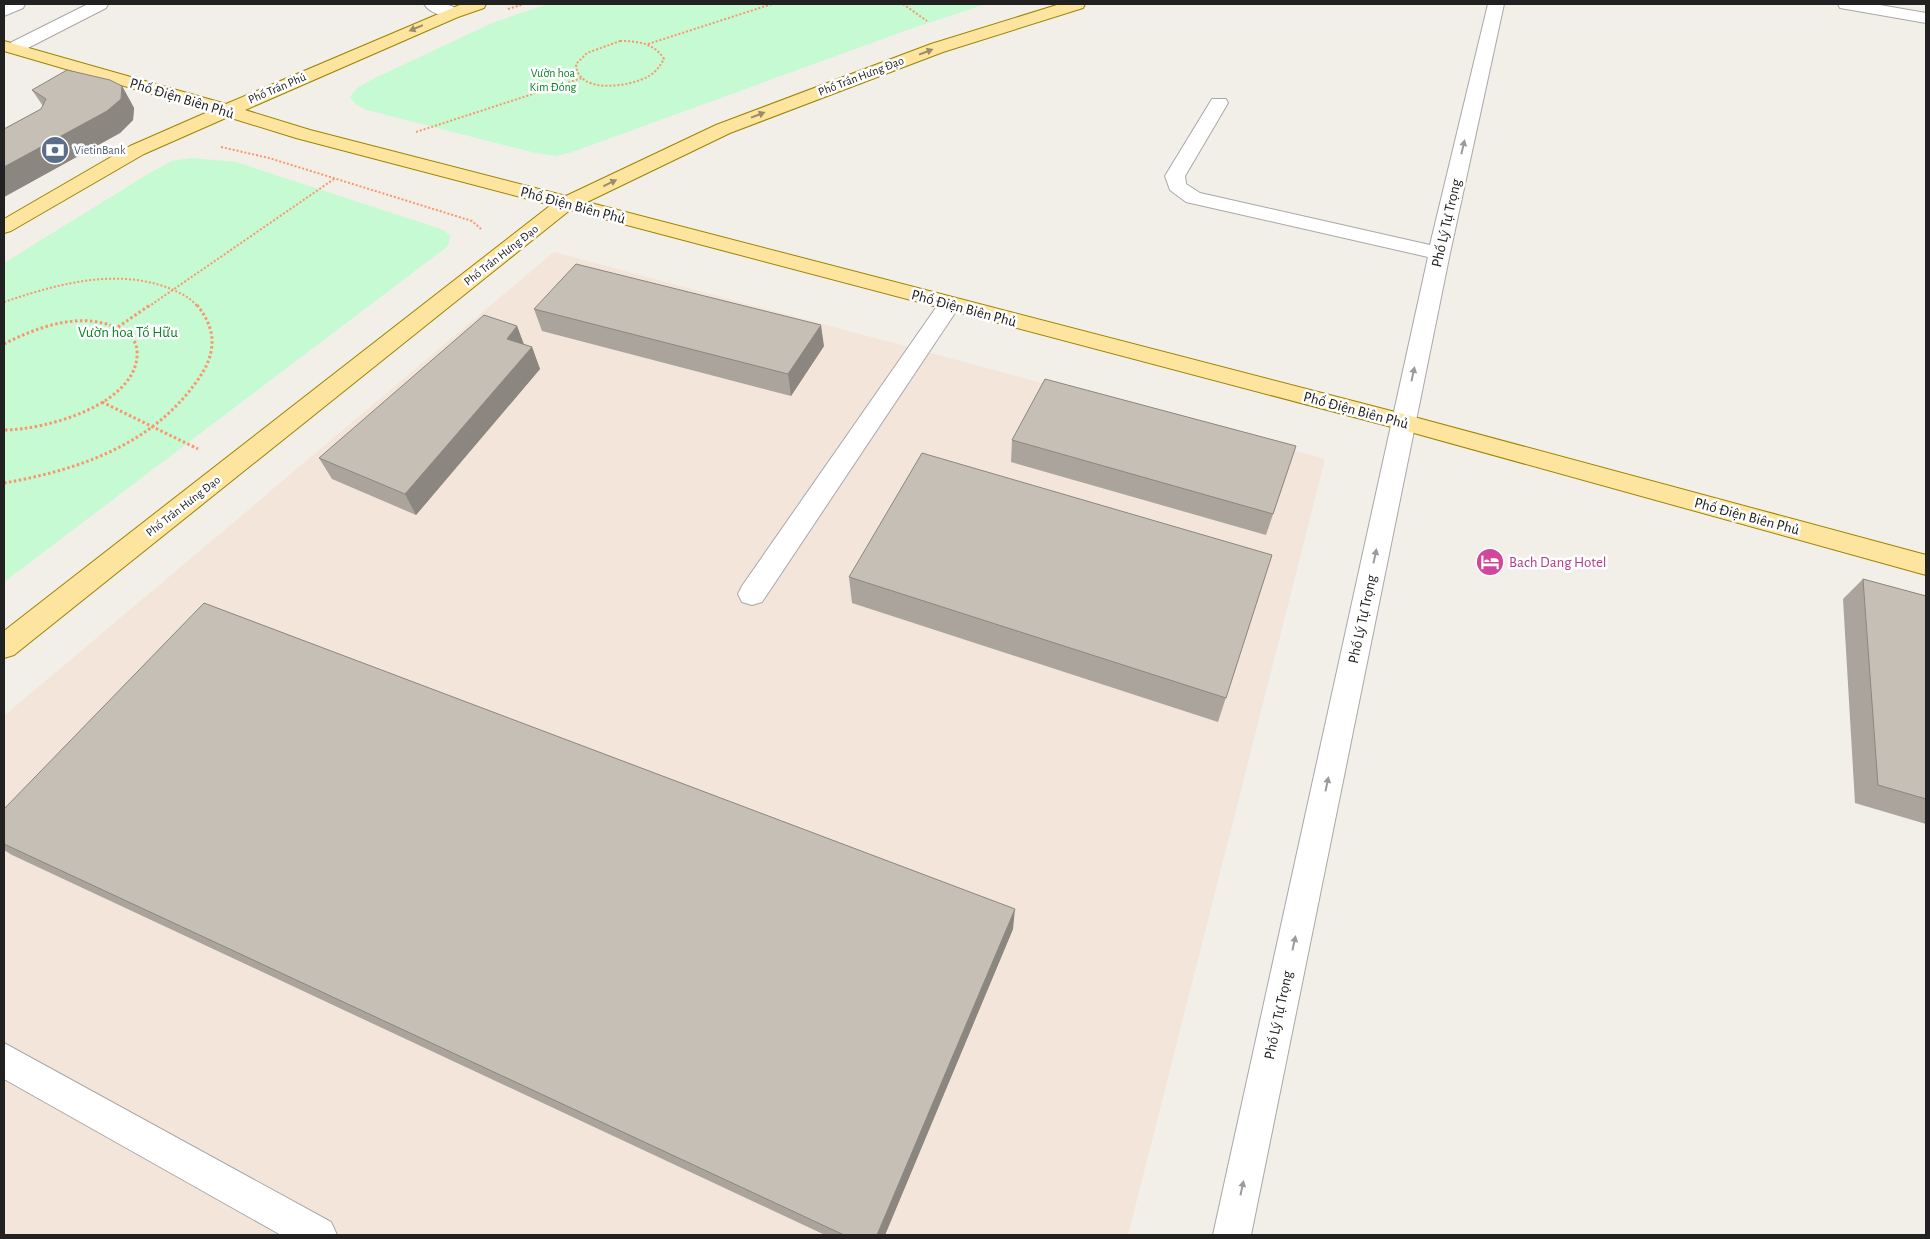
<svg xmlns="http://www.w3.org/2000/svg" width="1930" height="1239" font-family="'Alegreya Sans',sans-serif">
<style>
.military{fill:#f3e5da}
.park{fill:#c5fad2}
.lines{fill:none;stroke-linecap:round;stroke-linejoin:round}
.minor-casing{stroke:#a8a8a8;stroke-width:2}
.major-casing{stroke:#9d8400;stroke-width:2}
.path-far1{stroke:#fc956d;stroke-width:2;stroke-dasharray:2 2;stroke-linecap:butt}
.path{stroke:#fc956d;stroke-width:3;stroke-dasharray:2.5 2.5;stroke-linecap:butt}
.minor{fill:#fff;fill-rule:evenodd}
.major{fill:#fde5a0;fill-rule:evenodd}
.wall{fill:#aaa49d}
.shaded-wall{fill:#8b867f}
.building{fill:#c6bfb6;stroke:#8b867f}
.oneway{fill:#9a8d67}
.oneway2{fill:#9b9b9b}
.labels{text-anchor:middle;stroke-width:5;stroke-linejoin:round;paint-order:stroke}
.far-park-label{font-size:12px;fill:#0a8329;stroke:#fff}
.far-street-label{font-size:12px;fill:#212121;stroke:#fff}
.far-service-label{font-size:12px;fill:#4e5e75;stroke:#fff;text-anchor:start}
.street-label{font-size:15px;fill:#212121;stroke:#fff}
.park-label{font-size:15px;fill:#0a8329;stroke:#fff}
.hotel-label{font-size:15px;fill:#b23c85;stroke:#fff;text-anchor:start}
</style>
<rect width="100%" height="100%" fill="#f1efe7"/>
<!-- military -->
<path class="military" d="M554 252 1325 459 1128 1235H4V716Z"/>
<!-- park -->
<path class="park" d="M548 4H986L910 29 572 152 556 156 536 153 367 110 355 104 350 97 357 88 375 78 492 23Z
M191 158 236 162 444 230 450 236 448 246 4 582V263L148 174 172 161Z"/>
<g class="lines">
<defs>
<path id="minor" d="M4 4H25L23 8 4 16Z
M88 4H108L106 8 20 52H8L5 48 8 44Z
M424 4C436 4 452 1 460 13L458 17C448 19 429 13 424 4Z
M1488 4H1504L1450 253 1251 1235H1213L1428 257 1186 202 1170 190 1165 176 1212 99H1226L1228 103 1185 176 1186 184 1200 193 1430 245Z
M1838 4H1874L1926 13V23L1846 9 1840 8Z
M950 297 958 299 961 304 762 602 752 605 742 602 738 594 742 586 942 299Z
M4 1043 331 1222 337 1235H281L4 1079Z"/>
<path id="major" d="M462 4H486L484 8 458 17 245 110 310 130 566 196 716 125 931 44 1060 4H1085L1083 8 943 52 730 133 587 202 1403 414 1926 555V575L1403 430 570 210 14 655 4 658V631L551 205 296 138 228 117 144 154 11 231 4 233V219L130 146 210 111 4 51V41L226 104Z"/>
</defs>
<!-- minor casing -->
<use href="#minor" class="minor-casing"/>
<!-- major casing -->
<use href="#major" class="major-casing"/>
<!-- path-far1 -->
<path class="path-far1" d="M903 4 927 21
M508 9 524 4
M620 41C638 41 654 43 664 59 660 66 656 72 649 76 630 87 577 95 576 64L587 53Z
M648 44 772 4
M416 132 582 78
M221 147 269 158 472 221 481 229
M4 302C55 285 112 268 166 287 177 291 190 297 198 307
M148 307 334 179"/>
<!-- path -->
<path class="path" d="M118 327 150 305
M4 344C39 326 84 310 121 330 129 334 136 340 137 350 141 404 45 430 4 430
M102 402 198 449
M4 483C78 470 152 445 197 381 216 355 218 331 197 305"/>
<!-- minor -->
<use href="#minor" class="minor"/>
<!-- major -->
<use href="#major" class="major"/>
</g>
<!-- wall -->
<path class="wall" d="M122 86 134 108 133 120 120 133 4 197V129L41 109 43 106 32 90Z
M534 309 824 346 791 396 542 331Z
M517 326 524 344 532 347 540 369 416 515 332 479 319 458Z
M1012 440 1289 467 1266 535 1011 462Z
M1272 555 1218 722 852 603 849 577Z
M1863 579 1926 596V824L1855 803 1843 599Z
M4 809 1013 929 885 1235H825L12 855 4 850Z"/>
<!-- shaded-wall -->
<path class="shaded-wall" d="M122 86 134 108 133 120 120 133 4 197V167Z
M821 325 824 346 791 396 788 374Z
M517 326 525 348 507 339Z
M532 347 540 369 416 515 405 494Z
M1015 909 1013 929 885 1235H877Z"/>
<!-- building -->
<path class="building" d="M67 70 110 80 122 86 121 99 107 111 4 167V129L41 109 46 99 32 90Z
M576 264 821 325 788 374 534 309Z
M484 315 517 326 507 339 532 347 405 494 319 458Z
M1045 379 1296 446 1273 514 1012 440Z
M922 453 1272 555 1226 698 849 577Z
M1863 579 1926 596V799L1878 785Z
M204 603 1015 909 877 1235H844L4 844V809Z"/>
<!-- one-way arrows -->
<defs><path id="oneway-solid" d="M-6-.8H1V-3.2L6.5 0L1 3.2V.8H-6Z" transform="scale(1.25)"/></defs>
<g class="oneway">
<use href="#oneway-solid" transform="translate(416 28) rotate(157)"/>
<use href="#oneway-solid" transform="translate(926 52) rotate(-21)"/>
<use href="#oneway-solid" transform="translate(758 115) rotate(-21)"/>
<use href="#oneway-solid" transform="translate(610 183) rotate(-26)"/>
</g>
<g class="oneway2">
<use href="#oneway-solid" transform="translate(1463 147) rotate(-77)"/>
<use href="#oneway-solid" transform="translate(1413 374) rotate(-78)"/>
<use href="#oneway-solid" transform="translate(1375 556) rotate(-78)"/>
<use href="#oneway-solid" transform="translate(1327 784) rotate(-78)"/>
<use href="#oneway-solid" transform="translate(1294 943) rotate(-78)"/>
<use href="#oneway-solid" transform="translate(1242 1188) rotate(-78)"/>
</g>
<!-- icons -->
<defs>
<symbol id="bank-disc" viewBox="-11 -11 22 22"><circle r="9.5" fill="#5c6f8a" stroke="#fff"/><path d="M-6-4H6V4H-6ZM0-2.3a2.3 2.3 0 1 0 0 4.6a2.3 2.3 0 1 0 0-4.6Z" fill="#fff"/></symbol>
<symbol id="hotel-disc" viewBox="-11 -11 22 22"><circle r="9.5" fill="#d1479c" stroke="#fff"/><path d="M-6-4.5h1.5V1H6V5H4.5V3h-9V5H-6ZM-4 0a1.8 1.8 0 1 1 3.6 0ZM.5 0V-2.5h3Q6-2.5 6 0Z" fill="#fff"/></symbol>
</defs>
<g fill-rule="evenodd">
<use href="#bank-disc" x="39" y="134" width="32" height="32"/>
<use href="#hotel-disc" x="1474" y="546" width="32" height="32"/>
</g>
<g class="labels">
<!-- far-park labels -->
<g class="far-park-label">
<text x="553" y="77">Vườn hoa<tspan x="553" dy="14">Kim Đồng</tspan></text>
</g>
<!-- far-street labels -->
<g class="far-street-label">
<text transform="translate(861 76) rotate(-21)" y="4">Phố Trần Hưng Đạo</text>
<text transform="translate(277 88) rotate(-23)" y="4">Phố Trần Phú</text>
<text transform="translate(501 255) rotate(-38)" y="4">Phố Trần Hưng Đạo</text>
<text transform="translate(183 506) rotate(-38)" y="4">Phố Trần Hưng Đạo</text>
</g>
<!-- far-service labels -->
<g class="far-service-label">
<text x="74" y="154">VietinBank</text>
</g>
<!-- street labels -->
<g class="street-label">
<text transform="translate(182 98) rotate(17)" y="5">Phố Điện Biên Phủ</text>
<text transform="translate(573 205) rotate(15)" y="5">Phố Điện Biên Phủ</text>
<text transform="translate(1446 223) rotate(-77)" y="5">Phố Lý Tự Trọng</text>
<text transform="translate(964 308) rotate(15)" y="5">Phố Điện Biên Phủ</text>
<text transform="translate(1356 410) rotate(15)" y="5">Phố Điện Biên Phủ</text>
<text transform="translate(1747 516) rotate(15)" y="5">Phố Điện Biên Phủ</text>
<text transform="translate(1362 619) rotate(-78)" y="5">Phố Lý Tự Trọng</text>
<text transform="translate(1278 1015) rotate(-78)" y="5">Phố Lý Tự Trọng</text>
</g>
<!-- park labels -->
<g class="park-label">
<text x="128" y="337">Vườn hoa Tố Hữu</text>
</g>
<!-- hotel labels -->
<g class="hotel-label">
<text x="1509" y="567">Bach Dang Hotel</text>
</g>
</g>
<!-- border -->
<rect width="1930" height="1239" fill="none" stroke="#212121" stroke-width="10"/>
</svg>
